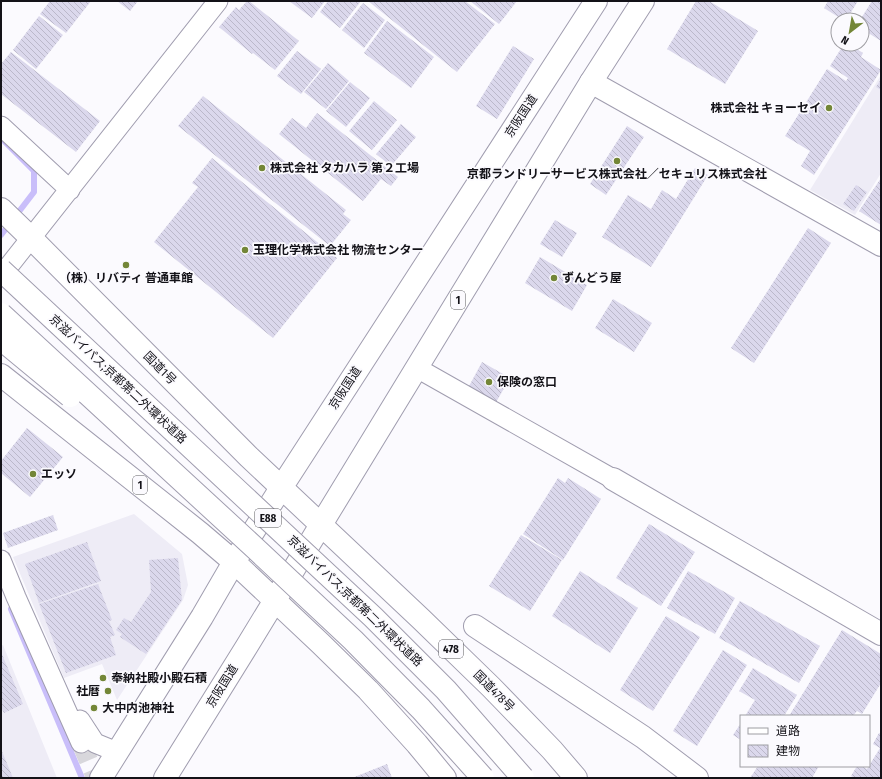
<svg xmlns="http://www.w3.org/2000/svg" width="882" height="779" font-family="'Fira Sans Condensed','Noto Sans JP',sans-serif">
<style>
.built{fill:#eeecf6}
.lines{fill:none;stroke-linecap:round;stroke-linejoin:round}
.stream{stroke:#c9befa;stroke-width:6}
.building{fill:url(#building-back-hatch)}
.street-tunnel{stroke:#d8d7dc;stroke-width:19;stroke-dasharray:19 10;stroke-linecap:butt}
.street-casing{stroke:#a09daf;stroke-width:21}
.secondary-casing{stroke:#a09daf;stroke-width:24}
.highway-casing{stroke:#a09daf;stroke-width:24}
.street{stroke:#fff;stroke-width:19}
.secondary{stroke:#fff;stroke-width:22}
.highway{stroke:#fff;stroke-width:22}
.highway-bridge-casing{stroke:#a09daf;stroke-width:24;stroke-linecap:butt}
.highway-bridge{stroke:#fff;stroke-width:22}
.poi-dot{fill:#738637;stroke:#fbfafe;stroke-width:1.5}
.labels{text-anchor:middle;stroke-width:3.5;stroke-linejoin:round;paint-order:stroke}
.shield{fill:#fbfafe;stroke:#59585d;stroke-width:1}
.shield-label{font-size:11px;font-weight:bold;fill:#131218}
.poi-label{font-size:12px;font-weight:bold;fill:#131218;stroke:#fbfafe;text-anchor:start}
.street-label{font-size:12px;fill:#131218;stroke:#fbfafe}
</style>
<defs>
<pattern id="building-back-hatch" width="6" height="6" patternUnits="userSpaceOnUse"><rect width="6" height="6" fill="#dbd8ec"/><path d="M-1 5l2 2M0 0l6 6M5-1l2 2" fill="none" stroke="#bbb8ca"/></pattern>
</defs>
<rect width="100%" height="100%" fill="#fbfafe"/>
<!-- built -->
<path class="built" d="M881 75V173L855 215 810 190Z
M134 514 182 554 188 585 183 600 117 700 102 664 64 678 13 557Z
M3 645 57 778H1V646Z"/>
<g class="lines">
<!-- stream -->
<path class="stream" d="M1 235 34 192V171L5 142
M11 609 82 778"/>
</g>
<!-- building -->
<path class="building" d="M50 1H91L66 33 40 14Z
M117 1H138L130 11Z
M247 1H249L299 41 275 70 253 53 252 54 219 27 236 7 239 10Z
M289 1H325L312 18Z
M328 1H361L340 28 320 12Z
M368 1H465L495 24 457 72Z
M470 1H517L499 24Z
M696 1H709L758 31 725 84 667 49Z
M828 1H858L846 20H843L824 8Z
M872 1H881V41L862 29V20H860Z
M363 3 385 20 364 48 342 30Z
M39 16 63 35 36 69 13 50Z
M387 21 434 57 411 88 364 53Z
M844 44H849L863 53 861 57 881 70 814 175 801 166 810 151 785 136 827 69 846 81 848 78 830 66Z
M513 46 534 59 497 119 476 106Z
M297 51 321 69 301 94 277 76Z
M11 52 100 121 76 152 1 94V64Z
M328 63 349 81 326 109 304 92Z
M881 79V90L876 87Z
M350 82 370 98 346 127 326 111Z
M203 96 346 210 343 214 351 220 330 246 178 126Z
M374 101 397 120 372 150 349 131Z
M317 113 398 177 391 186 381 179 363 201 279 134 292 118 306 128Z
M401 124 416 137 391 166 376 154Z
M627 126 644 137 606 195 590 184Z
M212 158 337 258 273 338 154 242 198 187 192 183Z
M695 168 708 175 651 267 602 237 628 195 651 209 662 190 676 199Z
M881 178V225L859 211Z
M856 185 867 192 854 211 843 204Z
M555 220 577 233 562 257 540 244Z
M808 228 831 243 754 363 731 348Z
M540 257 587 285 572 311 525 283Z
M613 299 652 323 634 352 595 328Z
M482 362 510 378 495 404 468 388Z
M27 428 63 457 30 497 1 473V461Z
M558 478 565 483 568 478 601 499 563 560 523 534Z
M53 515 58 530 8 548 3 533Z
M649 524 695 552 661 606 616 578Z
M521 535 562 560 530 611 489 586Z
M87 542 101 581 39 603 25 564Z
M178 558 182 600 146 654 120 637 122 634 116 630 124 618 131 622 151 592 149 560Z
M580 571 638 608 610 653 552 616Z
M688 571 735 598 715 634 667 608Z
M98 584 112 620 109 621 115 635 110 637 116 655 66 673 39 604Z
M740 601 820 646 799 683 719 638Z
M666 616 700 637 653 711 620 690Z
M842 630 881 654V683L862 714 857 711 853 716H789Z
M723 650 747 665 697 746 673 731Z
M1 652 23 704 4 713 1 707Z
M753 668 797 695 784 716H745L755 700 739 691Z
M741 723V740L733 735Z
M879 733 881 734V778H855L851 776 857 766H862L867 769 880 748 873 744Z
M1 749 13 778H1Z
M387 764 392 778H352Z
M758 766H819L812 778H750Z"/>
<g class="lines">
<!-- street-tunnel -->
<path class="street-tunnel" d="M81 743 96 778"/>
<defs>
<path id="street" d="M1 126 70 190
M1 276 218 1
M417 368 613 479
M1 560 16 597 81 743
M80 720 95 743 117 752"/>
<path id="secondary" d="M591 82 881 245
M613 479 881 634
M475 626 643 737 697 778"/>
<path id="highway" d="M1 209 31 238 249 457 421 619 491 687 552 750 576 778
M1 375 200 533 234 562 320 643 368 690 417 744 445 778
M101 778 202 617 234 562 281 488 596 1
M165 778 247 646 591 82 643 1"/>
</defs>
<!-- street casing -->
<use href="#street" class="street-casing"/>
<!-- secondary casing -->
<use href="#secondary" class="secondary-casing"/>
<!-- highway casing -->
<use href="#highway" class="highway-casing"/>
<!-- street -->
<use href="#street" class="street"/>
<!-- secondary -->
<use href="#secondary" class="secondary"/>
<!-- highway -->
<use href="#highway" class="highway"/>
<defs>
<path id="highway-bridge" d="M1 270 373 617 446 690 523 778
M1 314 256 549 353 640 421 709 483 778
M1 339 70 396"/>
</defs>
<!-- highway-bridge casing -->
<use href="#highway-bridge" class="highway-bridge-casing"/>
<!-- highway-bridge -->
<use href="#highway-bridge" class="highway-bridge"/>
</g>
<!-- markers -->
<g class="poi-dot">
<circle cx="829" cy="108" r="4"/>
<circle cx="617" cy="161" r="4"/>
<circle cx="262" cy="168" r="4"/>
<circle cx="245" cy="250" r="4"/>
<circle cx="126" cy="265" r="4"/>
<circle cx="554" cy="278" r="4"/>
<circle cx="489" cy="382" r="4"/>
<circle cx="33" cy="474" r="4"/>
<circle cx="103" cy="678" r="4"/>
<circle cx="108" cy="691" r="4"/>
<circle cx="94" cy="708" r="4"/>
</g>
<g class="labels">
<!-- shield labels -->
<g class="shield">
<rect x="451" y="291" width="14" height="18" rx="3"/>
<rect x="133" y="476" width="14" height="18" rx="3"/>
<rect x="255" y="509" width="26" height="18" rx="3"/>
<rect x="439" y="640" width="24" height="18" rx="3"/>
</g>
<g class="shield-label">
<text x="458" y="304">1</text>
<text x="140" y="489">1</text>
<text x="268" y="522">E88</text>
<text x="451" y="653">478</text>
</g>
<!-- poi labels -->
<g class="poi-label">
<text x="821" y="112" text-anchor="end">株式会社 キョーセイ</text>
<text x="270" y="172">株式会社 タカハラ 第２工場</text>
<text x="617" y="178" text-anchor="middle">京都ランドリーサービス株式会社／セキュリス株式会社</text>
<text x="253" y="254">玉理化学株式会社 物流センター</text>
<text x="126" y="282" text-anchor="middle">（株）リバティ 普通車館</text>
<text x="562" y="282">ずんどう屋</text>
<text x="497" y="386">保険の窓口</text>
<text x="41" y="478">エッソ</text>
<text x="111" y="682">奉納社殿小殿石積</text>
<text x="100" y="695" text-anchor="end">社暦</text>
<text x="102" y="712">大中内池神社</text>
</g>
<!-- street labels -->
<g class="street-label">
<text transform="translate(521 116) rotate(-57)" y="4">京阪国道</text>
<text transform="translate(160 368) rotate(45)" y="4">国道1号</text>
<text transform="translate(118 379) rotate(43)" y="4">京滋バイパス;京都第二外環状道路</text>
<text transform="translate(345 388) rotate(-57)" y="4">京阪国道</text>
<text transform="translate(355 601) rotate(44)" y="4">京滋バイパス;京都第二外環状道路</text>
<text transform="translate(222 686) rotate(-58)" y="4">京阪国道</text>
<text transform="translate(494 691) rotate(45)" y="4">国道478号</text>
</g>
</g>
<!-- border -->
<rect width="882" height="779" fill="none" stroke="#131218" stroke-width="4"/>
<!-- legend -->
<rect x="740" y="715" width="130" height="52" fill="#fbfafe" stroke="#9e9da2"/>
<rect x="748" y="728" width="20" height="6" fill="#ffffff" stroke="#9e9da2"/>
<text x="776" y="735" font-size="12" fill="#131218">道路</text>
<rect x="748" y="745" width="20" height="12" fill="url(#building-back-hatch)" stroke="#9e9da2"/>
<text x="776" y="755" font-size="12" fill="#131218">建物</text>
<!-- north arrow -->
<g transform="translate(850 32) rotate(211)"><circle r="19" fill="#fbfafe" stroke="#9e9da2"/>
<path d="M0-3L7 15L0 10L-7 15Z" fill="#738637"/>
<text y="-6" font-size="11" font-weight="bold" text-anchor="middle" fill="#131218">N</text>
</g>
</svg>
